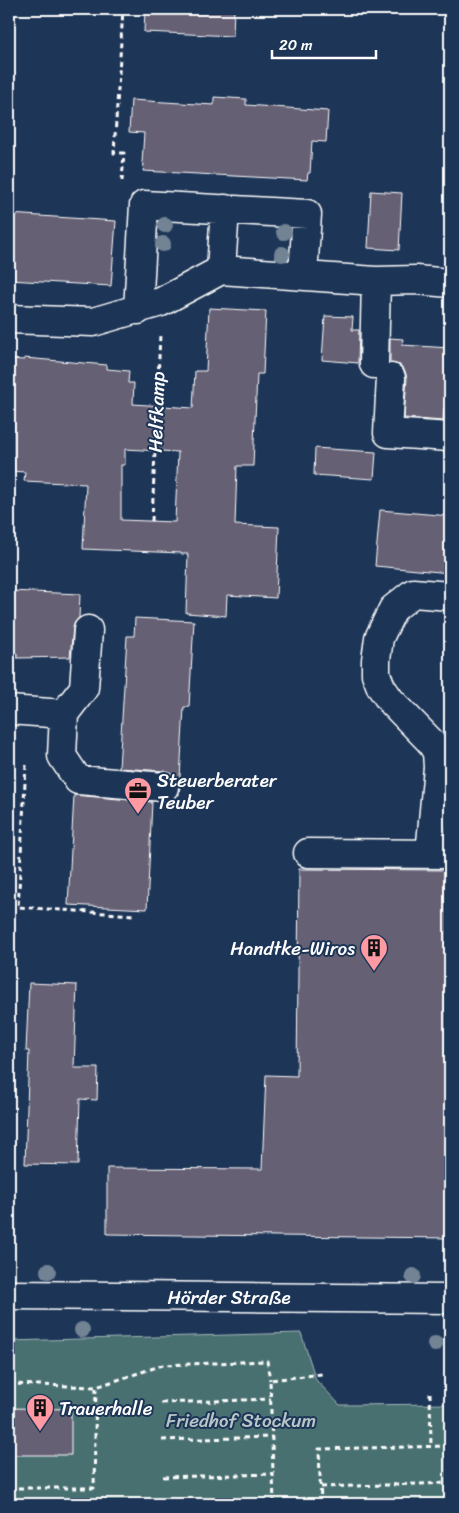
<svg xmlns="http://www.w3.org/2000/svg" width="459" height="1513" font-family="Sriracha,sans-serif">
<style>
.green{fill:#4a6f71;stroke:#a4b7b8}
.building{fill:#666174;stroke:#fff;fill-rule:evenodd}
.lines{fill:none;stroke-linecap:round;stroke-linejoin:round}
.minor-casing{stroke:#fff;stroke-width:31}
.major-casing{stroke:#fff;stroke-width:31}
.path{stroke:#fff;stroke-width:3;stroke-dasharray:5 4;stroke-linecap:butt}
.minor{stroke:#1d3557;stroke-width:28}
.major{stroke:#1d3557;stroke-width:28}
.tree{fill:#728494}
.labels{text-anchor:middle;stroke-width:4;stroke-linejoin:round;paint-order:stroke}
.street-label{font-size:19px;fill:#fff;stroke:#1d3557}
.poi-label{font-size:19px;fill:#fff;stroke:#1d3557;text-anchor:start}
.park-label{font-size:19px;fill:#b7c5c6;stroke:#1d3557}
</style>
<rect width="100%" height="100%" fill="#1d3557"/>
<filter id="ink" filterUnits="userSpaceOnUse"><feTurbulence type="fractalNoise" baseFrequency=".02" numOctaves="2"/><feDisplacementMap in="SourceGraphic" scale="10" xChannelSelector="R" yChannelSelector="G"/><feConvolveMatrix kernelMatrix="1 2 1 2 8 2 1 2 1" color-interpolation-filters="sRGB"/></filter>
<g filter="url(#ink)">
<!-- green -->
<path class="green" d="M301 1333 316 1380 340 1405 450 1404V1504H9V1341Z"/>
<!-- building -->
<path class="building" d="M145 9H234L233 36 144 32Z
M214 97 246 99V105L328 111 326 142 312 141 310 173H308L307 180 143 171 144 164 142 163 144 133 129 132 131 100 214 105Z
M371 191 402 193 399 250 368 248Z
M9 214 116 221 111 286 9 280Z
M209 308 266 311 263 374H257L253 466H237L235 525 279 527 276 598 227 595 226 616 186 613 188 554H181V553L83 549 86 484 24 481 25 472 9 471V359L24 360V358L107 365V369L129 371 128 383H134L133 404 193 408 195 371H206ZM125 449 178 452 175 522 121 520V465H125Z
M325 316 353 317 352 330H359L358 363 322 360Z
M390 338 403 339 402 345 450 348V409L444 408 443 421 404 418 407 378 405 371 400 365 390 363Z
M315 448 376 452 374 479 314 475Z
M380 510 450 516V573L375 566Z
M9 591 80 594 79 618 75 622 73 628 70 657 17 658V653H9Z
M135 618 194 621 189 707H184L179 795H177L180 788 178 781 172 774 165 771 119 768 127 636H134Z
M74 795 152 802 147 909 68 905Z
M299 869 450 870V1238L107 1234V1168L262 1169 266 1075 297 1076Z
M29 983 77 985 74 1068H98L97 1100 80 1099 78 1165 25 1164 29 1051H26Z
M9 1408 71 1409V1455H9Z"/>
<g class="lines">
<defs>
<path id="minor" d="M221 270 225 209
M138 310 144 205 307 214 303 275
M9 319 93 322 161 302 221 270 376 281 416 280 450 283
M374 364 376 281
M391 378 388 433 450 437
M88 630 84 688 64 714 62 756 78 780 164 787
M9 710 64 714
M308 853 450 854
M430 854 438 767 437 752 430 741 390 700 381 687 376 674V660L379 638 393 609 413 593 450 596"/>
<path id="major" d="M9 1295 450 1299"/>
</defs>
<!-- minor casing -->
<use href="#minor" class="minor-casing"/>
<!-- major casing -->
<use href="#major" class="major-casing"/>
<!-- path -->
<path class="path" d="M122 181 124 153H114L123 9
M152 521 160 334
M26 765 18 907 133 915
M9 1384 96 1387 163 1365 267 1361 270 1380
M430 1393 431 1447
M161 1403 271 1399
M162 1440 272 1437
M163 1477 273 1474
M321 1487 450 1483
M9 1488H94L96 1387
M274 1504 270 1380 322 1374
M321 1504 319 1449 450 1446"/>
<!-- minor -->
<use href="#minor" class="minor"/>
<!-- major -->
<use href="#major" class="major"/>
</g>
<!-- trees -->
<g class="tree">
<circle cx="165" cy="225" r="8"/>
<circle cx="284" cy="232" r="8"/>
<circle cx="163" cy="244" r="8"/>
<circle cx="282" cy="254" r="8"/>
<circle cx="48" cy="1271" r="8"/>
<circle cx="413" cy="1276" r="8"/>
<circle cx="82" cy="1330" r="8"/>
<circle cx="435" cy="1344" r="8"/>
</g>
</g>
<!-- icons -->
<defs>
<symbol id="office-pin" viewBox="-11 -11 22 30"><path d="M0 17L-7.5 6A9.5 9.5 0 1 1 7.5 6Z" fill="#ff9aa2" stroke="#1d3557"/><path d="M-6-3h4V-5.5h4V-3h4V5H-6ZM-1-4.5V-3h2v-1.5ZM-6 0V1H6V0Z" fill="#111"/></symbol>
<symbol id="building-pin" viewBox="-11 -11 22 30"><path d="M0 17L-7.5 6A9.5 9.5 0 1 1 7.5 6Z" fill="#ff9aa2" stroke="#1d3557"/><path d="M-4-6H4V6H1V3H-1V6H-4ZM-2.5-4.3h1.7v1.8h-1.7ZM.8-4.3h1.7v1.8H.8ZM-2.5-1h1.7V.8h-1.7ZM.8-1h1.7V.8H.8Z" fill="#111"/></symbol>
</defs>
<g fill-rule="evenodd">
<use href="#office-pin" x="122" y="775" width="32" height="43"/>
<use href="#building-pin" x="358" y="932" width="32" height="43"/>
<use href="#building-pin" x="24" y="1392" width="32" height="43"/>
</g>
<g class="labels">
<!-- street labels -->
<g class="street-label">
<text transform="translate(156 412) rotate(-88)" y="7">Helfkamp</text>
<text x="229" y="1304">Hörder Straße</text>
</g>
<!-- poi labels -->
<g class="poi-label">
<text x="157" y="787">Steuerberater<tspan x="157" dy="22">Teuber</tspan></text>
<text x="355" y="955" text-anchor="end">Handtke-Wiros</text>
<text x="59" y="1415">Trauerhalle</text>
</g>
<!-- park labels -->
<g class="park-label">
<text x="241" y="1427">Friedhof Stockum</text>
</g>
</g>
<!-- margin -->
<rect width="459" height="1513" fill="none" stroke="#1d3557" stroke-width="30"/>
<rect x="15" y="15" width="429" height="1483" fill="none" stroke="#fff" stroke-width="2" filter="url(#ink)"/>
<!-- scale -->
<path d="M272 50v8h104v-8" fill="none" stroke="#ffffff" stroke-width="2.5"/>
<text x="279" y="50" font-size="15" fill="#ffffff" stroke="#1d3557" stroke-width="4" paint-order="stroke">20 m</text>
</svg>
